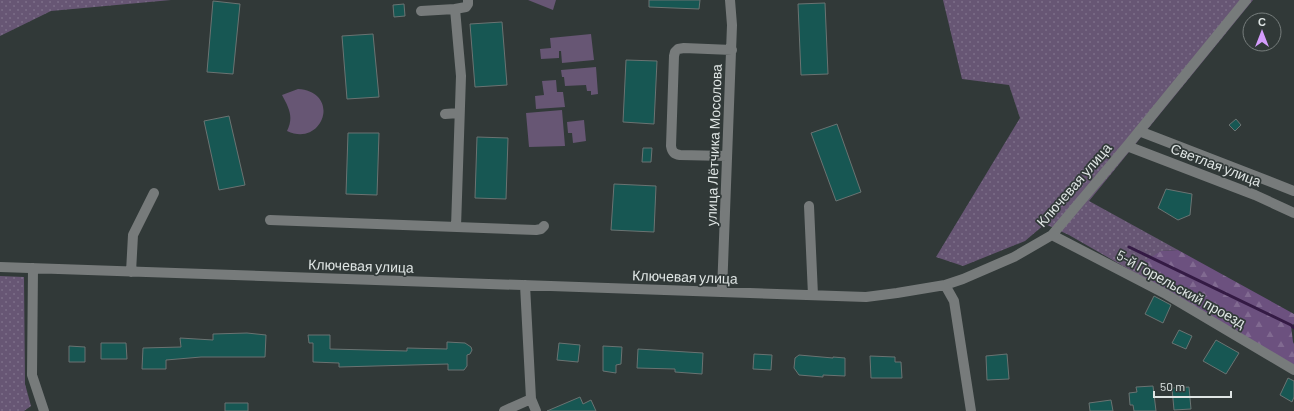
<svg xmlns="http://www.w3.org/2000/svg" width="1294" height="411" font-family="Barlow,sans-serif">
<style>
.grass{fill:url(#grass-dots)}
.forest{fill:url(#forest-firs)}
.park{fill:#675674}
.lines{fill:none;stroke-linecap:round;stroke-linejoin:round}
.stream{stroke:#341a44;stroke-width:3}
.building{fill:#175753;stroke:#6a7372}
.minor{stroke:#777b7b;stroke-width:10}
.labels{text-anchor:middle;stroke-width:3.5;stroke-linejoin:round;paint-order:stroke}
.street-label{font-size:14px;fill:#dfe5e4;stroke:#313938}
</style>
<defs>
<pattern id="grass-dots" width="8" height="8" patternUnits="userSpaceOnUse"><rect width="8" height="8" fill="#675674"/><path d="M2 2h.1M6 6h.1" fill="none" stroke="#7c6e88" stroke-width="1.8" stroke-linecap="round"/></pattern>
<pattern id="forest-firs" width="22" height="20" patternUnits="userSpaceOnUse"><rect width="22" height="20" fill="#6c517f"/><path d="M5 1l3.5 6h-7zM16 11l3.5 6h-7z" fill="#816a91"/></pattern>
</defs>
<rect width="100%" height="100%" fill="#313938"/>
<!-- grass -->
<path class="grass" d="M0 0H171L51 11 0 36Z
M943 0H1253L1089 201 1178 250 1161 251 1142 277 1069 235 1045 224 1025 241 963 266 936 257 1020 118 1009 85 962 79Z
M0 276 24 277 25 384 31 406 24 411H0Z"/>
<!-- forest -->
<path class="forest" d="M1178 250 1294 314V324L1291 326 1293 342 1294 344V365L1142 277 1145 261 1161 251Z"/>
<!-- park -->
<path class="park" d="M528 0H556L553 10Z
M591 34 594 60 562 63 561 51H559V58L541 59 540 49 551 48 550 38Z
M596 67 598 94 591 95V91H587L586 85 565 86 564 77H562L561 70Z
M556 80 557 92H563L565 107 536 109 535 96 544 95 542 81Z
M298 89C342 92 323 148 287 131 294 117 289 108 282 95Z
M562 110 565 146 529 147 526 113Z
M584 120 586 141 573 143 572 133H568L567 122Z"/>
<g class="lines">
<!-- stream -->
<path class="stream" d="M1129 247 1291 325 1294 328"/>
</g>
<!-- building -->
<path class="building" d="M649 0H700L699 9 649 7Z
M213 1 240 4 233 74 207 72Z
M825 3 828 74 801 75 798 4Z
M404 4 405 16 394 17 393 5Z
M502 22 507 85 475 87 470 24Z
M373 34 379 97 347 99 342 36Z
M626 60 657 61 654 124 623 122Z
M229 116 245 185 219 190 204 121Z
M1236 119 1241 125 1235 131 1229 125Z
M837 124 861 192 836 201 811 133Z
M348 133H379L377 195 346 194Z
M477 137 508 138 506 199 475 198Z
M643 148H652L651 162H642Z
M614 184 656 186 654 232 611 230Z
M1166 189 1192 194 1190 215 1178 220 1158 208Z
M1154 296 1171 305 1163 323 1145 314Z
M1179 330 1192 336 1186 349 1172 343Z
M247 333 266 335 265 357H201L166 360V369H142L143 348 181 347 180 338 213 340V334Z
M308 335H330V349L407 351V348L447 349V342L465 343 471 347 472 350 470 354 467 355V366L464 370H448V364L339 367V363L313 362V343H309Z
M1216 340 1239 353 1226 374 1203 361Z
M101 343H126L127 359H101Z
M559 343 580 345 578 362 557 360Z
M69 346 85 347V362H69Z
M603 346 622 347 621 364 616 365V373L603 371Z
M638 349 703 353 702 374 675 372V369L637 368Z
M754 354 772 355 771 370 753 369Z
M1007 354 1009 379 987 380 986 356Z
M799 355 833 358V357L845 358V376L823 375V377L799 375 794 368 795 358Z
M870 356 895 357V362H901L902 378H871Z
M1288 378 1294 381V397L1292 402 1280 395Z
M1153 386 1156 411H1134L1133 405H1130L1129 393 1137 392 1136 387Z
M1189 387 1191 409 1174 410 1172 388Z
M580 397 583 404 591 400 596 411H547Z
M1111 400 1113 411H1090L1089 403Z
M225 403H248V411H225Z"/>
<g class="lines">
<!-- minor -->
<path class="minor" d="M455 9 466 7 468 4V0
M421 11 455 9 461 76 456 227
M445 114 459 113
M1139 131 1294 191
M1127 146 1255 195 1294 213
M727 156 680 155C674 154 672 152 671 146L674 56 675 52 678 49 684 48 732 50
M809 206 813 295
M270 220 536 230 541 229 544 226
M1052 235 1164 293 1294 370
M0 267 866 297 897 293 945 285 963 279 1014 257 1052 235 1127 146 1246 0
M33 268 32 375 44 411
M131 272 133 235 154 193
M525 285 531 399 536 411
M945 285 954 301 971 411
M722 292 732 25 730 0
M504 411 531 399"/>
</g>
<g class="labels">
<!-- street labels -->
<g class="street-label">
<text transform="translate(714 145) rotate(-88)" y="5">улица Лётчика Мосолова</text>
<text transform="translate(1216 165) rotate(21)" y="5">Светлая улица</text>
<text transform="translate(1074 185) rotate(-49)" y="5">Ключевая улица</text>
<text transform="translate(361 266) rotate(2)" y="5">Ключевая улица</text>
<text transform="translate(685 277) rotate(2)" y="5">Ключевая улица</text>
<text transform="translate(1181 289) rotate(29)" y="5">5-й Горельский проезд</text>
</g>
</g>
<!-- north arrow -->
<g transform="translate(1262 32)"><circle r="19" fill="#313938" stroke="#777e7d"/>
<path d="M0-3L7 15L0 10L-7 15Z" fill="#d49cfc"/>
<text y="-6" font-size="11" font-weight="bold" text-anchor="middle" fill="#dfe5e4">С</text>
</g>
<!-- scale -->
<path d="M1154 391v6h77v-6" fill="none" stroke="#dfe5e4" stroke-width="2"/>
<text x="1160" y="391" font-size="12" fill="#dfe5e4" stroke="#313938" stroke-width="3" paint-order="stroke">50 m</text>
</svg>
